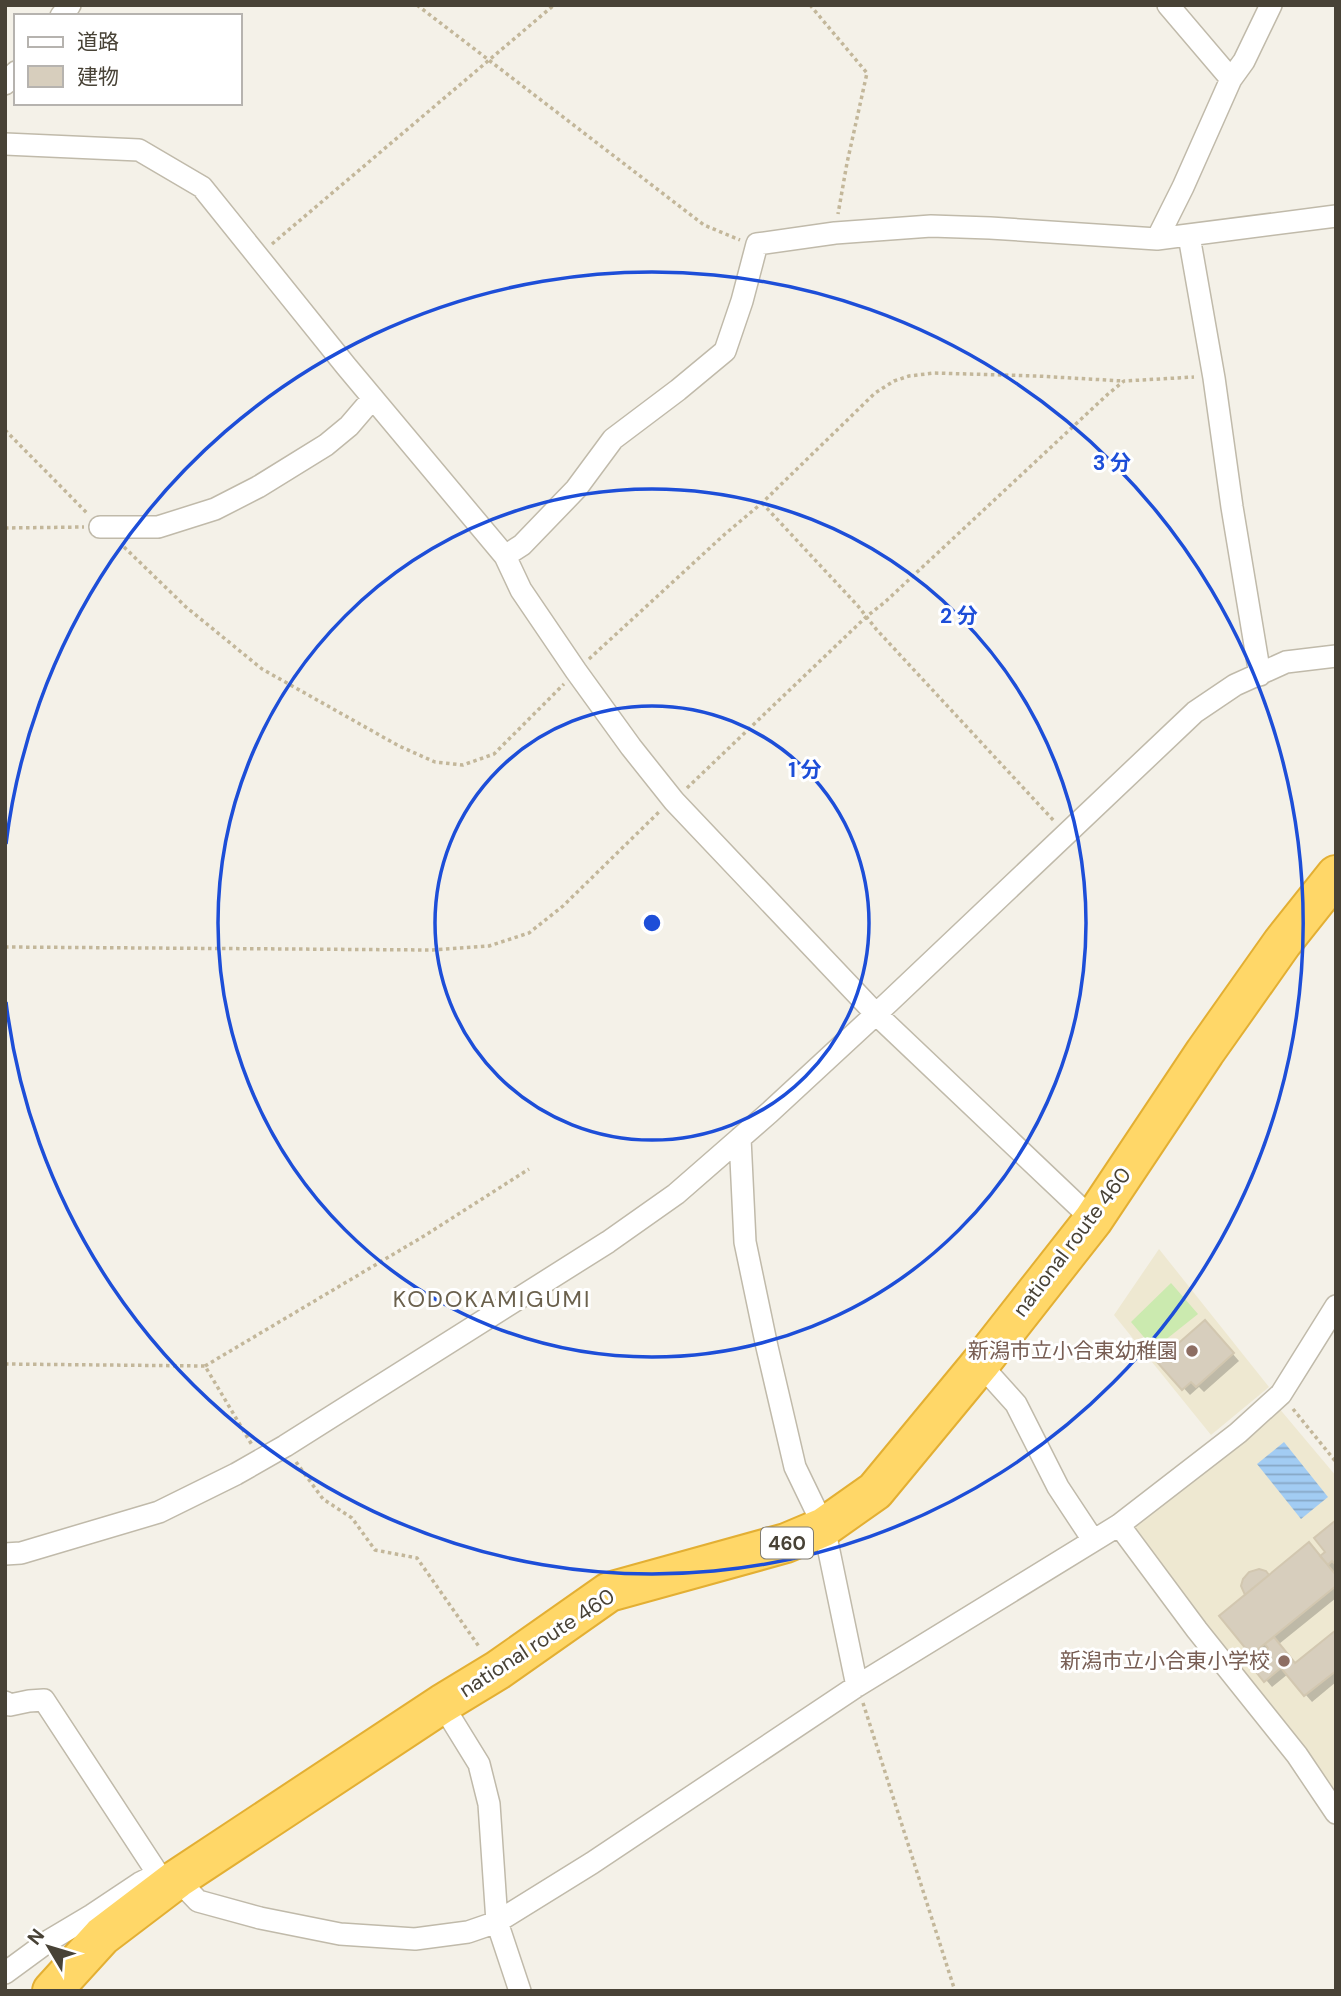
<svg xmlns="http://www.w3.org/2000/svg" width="1341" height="1996" font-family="'DM Sans','Noto Sans JP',sans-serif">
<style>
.education{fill:#eee8d1}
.garden{fill:#cbeaaf}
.water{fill:url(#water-rules)}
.shadow{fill:#0003}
.building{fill:#d7cebd;stroke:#d2c7b0;stroke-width:2}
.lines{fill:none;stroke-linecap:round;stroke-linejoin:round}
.street-casing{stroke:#c0baaa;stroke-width:24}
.highway-casing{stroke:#e3af33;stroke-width:42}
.path{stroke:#c3b79a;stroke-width:3.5;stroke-dasharray:3.5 3.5;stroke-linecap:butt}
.street{stroke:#fff;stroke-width:21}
.highway{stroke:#ffd768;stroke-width:38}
.ring{fill:none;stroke:#1d4ed8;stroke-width:3.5}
.education-dot{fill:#8d6e63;stroke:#fff;stroke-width:2.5}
.labels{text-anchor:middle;stroke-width:6;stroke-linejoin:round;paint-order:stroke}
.shield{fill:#fff;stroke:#7f7b72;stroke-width:2}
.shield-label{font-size:19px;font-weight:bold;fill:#484236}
.street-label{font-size:21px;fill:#484236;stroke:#fff}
.education-label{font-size:21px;fill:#785e54;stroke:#fff;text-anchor:end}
.neighbourhood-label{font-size:23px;letter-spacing:2px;fill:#6b614d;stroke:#fff}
.centre{fill:#1d4ed8;stroke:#fff;stroke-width:3.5}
.ring-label{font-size:21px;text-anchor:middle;font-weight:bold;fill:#1d4ed8;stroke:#fff;stroke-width:6;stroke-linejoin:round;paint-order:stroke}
</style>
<defs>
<pattern id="water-rules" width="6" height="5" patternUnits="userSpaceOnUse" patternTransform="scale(1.75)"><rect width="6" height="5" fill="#a2ccf3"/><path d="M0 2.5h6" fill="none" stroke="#86a7c6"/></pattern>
</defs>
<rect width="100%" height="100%" fill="#f4f1e8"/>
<!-- education -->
<path class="education" d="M1159 1249 1269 1387 1211 1435 1114 1315Z
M1278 1407 1336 1476V1793L1128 1529Z"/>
<!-- garden -->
<path class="garden" d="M1171 1283 1198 1314 1154 1349 1131 1322Z"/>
<!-- water -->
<path class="water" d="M1284 1442 1328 1497 1301 1519 1257 1464Z"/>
<!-- shadow -->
<path class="shadow" d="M1211 1329 1239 1361 1204 1392 1199 1387 1190 1395 1160 1362Z
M1336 1523V1571L1333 1573 1336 1576V1598L1279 1644 1296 1665 1336 1632V1682L1312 1702 1288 1674 1272 1687 1252 1663 1257 1659 1222 1616 1269 1577 1321 1558 1328 1552Z"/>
<!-- building -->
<path class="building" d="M1205 1320 1234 1353 1196 1387 1191 1382 1182 1390 1157 1362Z
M1336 1520V1565L1332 1561 1328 1565 1320 1556 1325 1552 1314 1538Z
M1309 1542 1336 1575V1586L1251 1655 1219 1616Z
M1259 1569 1266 1571 1269 1575 1245 1595 1241 1586 1243 1579 1249 1572Z
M1336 1630V1671L1304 1696 1281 1668 1264 1682 1249 1663 1268 1648 1265 1644 1274 1637 1295 1663Z"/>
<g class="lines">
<defs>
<path id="street" d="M1168 5 1231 79
M61 16 70 5
M5 84 16 72
M5 144 139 150 202 187 346 366 505 556 521 590 576 671 631 747 674 801 876 1014 1093 1220
M1189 236 1214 378 1232 507 1260 675
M1157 239 1183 187 1231 79 1244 61 1271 5
M100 527H158L215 509 258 487 326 445 349 426 373 398
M505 556 522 545 576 489 613 439 678 390 725 351 742 301 757 244 835 233 931 226 990 228 1157 239 1336 216
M740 1138 745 1242 767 1347 795 1467 824 1527 857 1686
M980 1364 1016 1404 1058 1487 1093 1540
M1119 1525 1197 1630 1297 1755 1336 1813
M5 1554 21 1553 159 1512 236 1474 285 1446 608 1242 676 1194 770 1112 889 1002 1195 712 1235 685 1286 662 1336 656
M5 1702 10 1705 29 1701 44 1700 158 1874
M442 1704 479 1764 489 1804 497 1922 520 1991
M5 1973 50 1940 92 1915 140 1883 158 1874 177 1879 198 1901 260 1918 340 1934 415 1939 468 1932 497 1922 592 1863 857 1686 1119 1525 1238 1433 1281 1394 1336 1306"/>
<path id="highway" d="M52 1991 102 1936 177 1879 442 1704 498 1670 609 1592 786 1543 824 1527 875 1491 980 1364 1093 1220 1205 1052 1282 943 1336 875"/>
</defs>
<!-- street casing -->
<use href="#street" class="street-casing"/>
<!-- highway casing -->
<use href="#highway" class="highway-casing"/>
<!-- path -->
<path class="path" d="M417 5 704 225 740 240
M810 5 867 73 847 163 838 214
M272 244 554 5
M5 430 87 513
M762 503 858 606 876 629 1055 822
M5 528 84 527
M124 547 186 607 262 669 399 746 435 762 463 765 494 754 564 684
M589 659 725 534 762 503 875 393 894 381 909 376 934 373 1037 376 1123 381
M687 788 866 617 885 602 1108 394 1124 381 1194 377
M5 947 432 950 489 946 529 933 563 906 660 811
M5 1364 205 1366 252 1445
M205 1366 424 1236 529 1169
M1293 1409 1336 1462
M296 1462 323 1499 352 1518 375 1550 417 1558 480 1648
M863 1703 955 1991"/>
<!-- street -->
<use href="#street" class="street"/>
<!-- highway -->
<use href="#highway" class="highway"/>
</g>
<!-- distance rings -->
<g class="ring">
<circle cx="652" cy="923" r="217"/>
<circle cx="652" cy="923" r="434"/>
<path d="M6 844A651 651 0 1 1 6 1002"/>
</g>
<!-- markers -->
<g class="education-dot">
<circle cx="1192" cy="1351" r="7"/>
<circle cx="1284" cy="1661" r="7"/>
</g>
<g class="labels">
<!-- shield labels -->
<rect class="shield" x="761" y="1527.5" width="52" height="31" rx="5"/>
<g class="shield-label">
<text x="787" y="1550">460</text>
</g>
<!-- street labels -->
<g class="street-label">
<text transform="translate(1072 1242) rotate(-53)" y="7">national route 460</text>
<text transform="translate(537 1643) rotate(-33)" y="7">national route 460</text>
</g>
<!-- education labels -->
<g class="education-label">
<text x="1178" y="1358">新潟市立小合東幼稚園</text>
<text x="1270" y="1668">新潟市立小合東小学校</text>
</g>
<!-- neighbourhood labels -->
<g class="neighbourhood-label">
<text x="492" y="1307">KODOKAMIGUMI</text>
</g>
</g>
<circle cx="652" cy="923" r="10" class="centre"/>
<g class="ring-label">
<text x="1112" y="470">3 分</text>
<text x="959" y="623">2 分</text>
<text x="805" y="777">1 分</text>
</g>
<!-- border -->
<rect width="1341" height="1996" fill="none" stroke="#484236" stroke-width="14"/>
<!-- legend -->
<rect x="14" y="14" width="228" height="91" fill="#ffffff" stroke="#b6b3af" stroke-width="2"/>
<rect x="28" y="37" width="35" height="10" fill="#ffffff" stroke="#b6b3af" stroke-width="2"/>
<text x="77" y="49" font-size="21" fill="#484236">道路</text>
<rect x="28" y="66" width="35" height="21" fill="#d7cebd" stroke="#b6b3af" stroke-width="2"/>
<text x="77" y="84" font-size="21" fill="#484236">建物</text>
<!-- north arrow -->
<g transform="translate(49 1947) rotate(308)" stroke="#ffffff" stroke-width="5" paint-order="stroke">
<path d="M0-5L12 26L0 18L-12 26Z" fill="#484236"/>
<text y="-10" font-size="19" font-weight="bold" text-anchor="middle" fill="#484236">N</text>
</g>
</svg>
